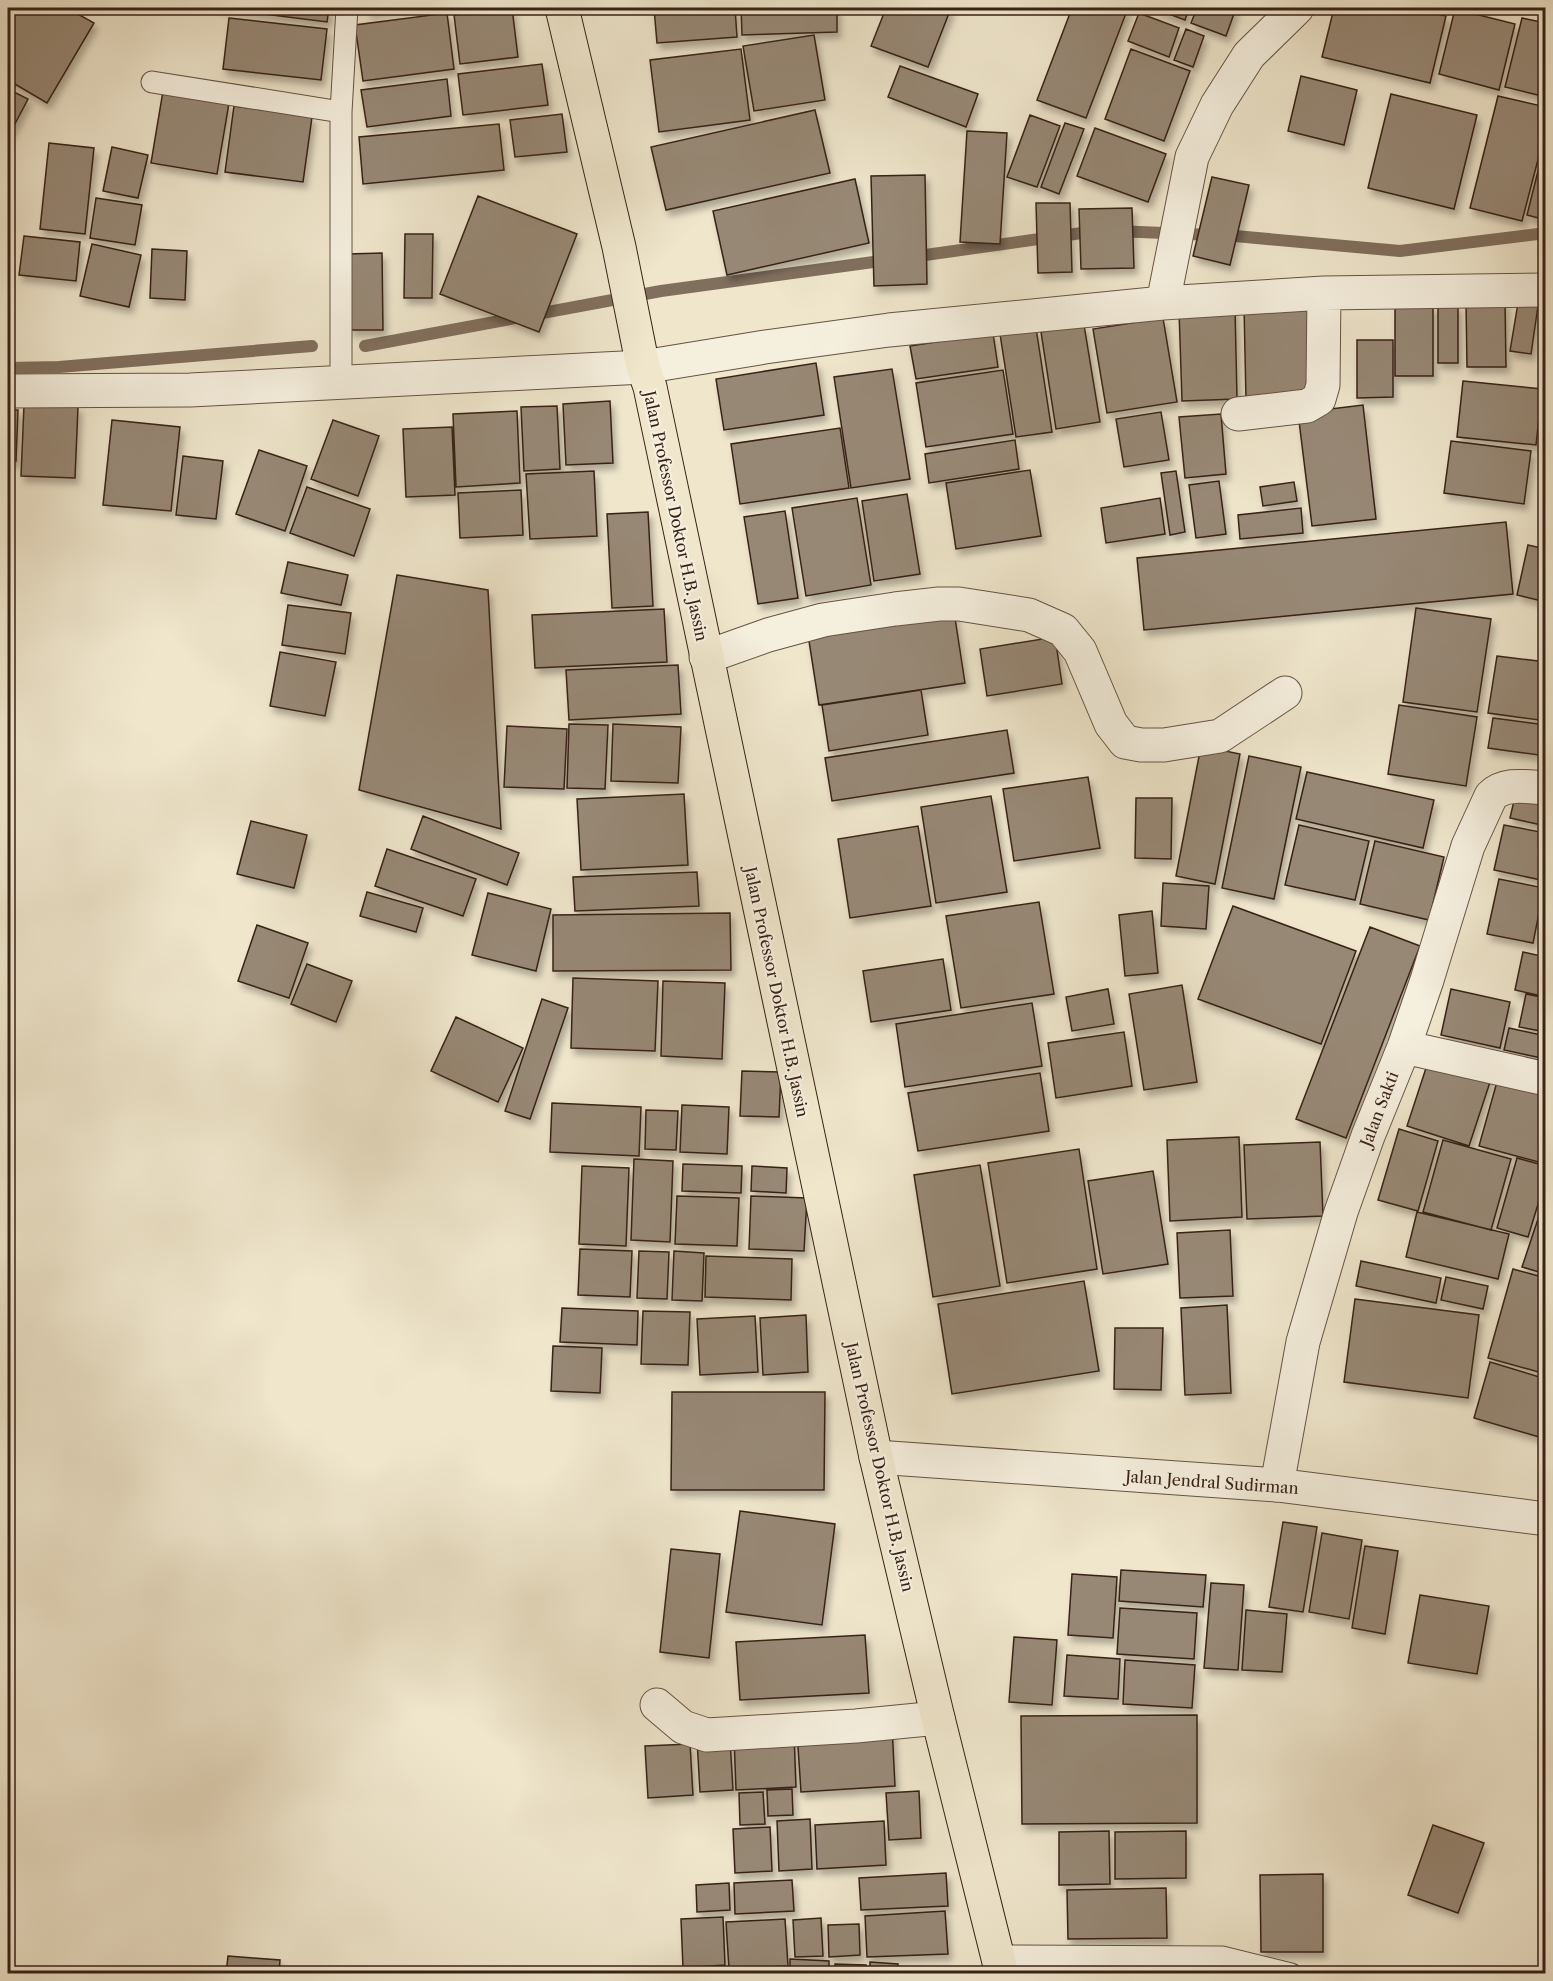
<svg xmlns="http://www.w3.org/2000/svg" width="1553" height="1981" font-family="'Libre Caslon Text',serif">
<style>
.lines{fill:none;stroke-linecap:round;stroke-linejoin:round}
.stream{stroke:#816f5e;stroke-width:12}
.building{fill:#978875;stroke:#382217;stroke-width:1.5;filter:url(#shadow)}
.service-casing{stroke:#665344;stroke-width:23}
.minor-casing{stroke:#665344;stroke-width:35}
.tertiary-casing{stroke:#665344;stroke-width:35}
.trunk-casing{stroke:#382217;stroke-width:35}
.service{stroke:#f5efde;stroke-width:21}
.minor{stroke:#f5efde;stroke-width:33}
.tertiary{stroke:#f5efde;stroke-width:33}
.trunk{stroke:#efe6cc;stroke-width:33}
.labels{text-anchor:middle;stroke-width:4.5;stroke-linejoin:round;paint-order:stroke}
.street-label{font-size:16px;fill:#382217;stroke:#f5efde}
</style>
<defs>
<filter id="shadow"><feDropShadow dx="3.5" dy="6" stdDeviation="3" flood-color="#0004"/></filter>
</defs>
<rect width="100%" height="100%" fill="#efe6cc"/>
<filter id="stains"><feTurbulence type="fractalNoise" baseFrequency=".00333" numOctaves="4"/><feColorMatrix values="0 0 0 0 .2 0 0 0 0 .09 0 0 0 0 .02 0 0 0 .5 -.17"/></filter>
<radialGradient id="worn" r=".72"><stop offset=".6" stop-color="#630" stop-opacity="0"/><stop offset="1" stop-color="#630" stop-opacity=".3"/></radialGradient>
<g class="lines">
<!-- stream -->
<path class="stream" d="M1116 231 1235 236 1400 251 1546 233
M911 257 1096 231
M365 346 661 291 888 260
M8 368 59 367 312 346"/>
</g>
<!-- building -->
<path class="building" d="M13 8H67L94 23 47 103 8 80V17Z
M216 8H329L327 22Z
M367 8H407L368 13Z
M512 8 518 57 460 64 454 15Z
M654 8H735L737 37 657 43Z
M741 8H837V32L742 35Z
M886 8H951L928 67 871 46Z
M1072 8H1128L1086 118 1037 100Z
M1153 8H1189L1185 20Z
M1197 8H1236L1226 36 1191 23Z
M1334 8H1412L1446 16 1430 83 1322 57Z
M1455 9 1515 24 1499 90 1439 74Z
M447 13 454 69 363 81 355 25Z
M1139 13 1179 28 1169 57 1128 41Z
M229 18 327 29 321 80 223 69Z
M1522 18 1546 23V97L1505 87Z
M1186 29 1204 36 1193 67 1174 60Z
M814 35 825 100 754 111 743 46Z
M741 49 750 120 659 132 650 60Z
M1131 49 1190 71 1164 141 1105 119Z
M542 64 548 105 463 115 458 74Z
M900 66 978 94 966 127 888 97Z
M1301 76 1357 90 1344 145 1288 131Z
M447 79 451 116 367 127 361 90Z
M8 89 28 99 8 137Z
M163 91 229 103 217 174 151 163Z
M1391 94 1477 115 1454 209 1368 188Z
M1498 96 1546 107V129L1522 221 1470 208Z
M234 106 312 117 303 182 225 172Z
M815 110 830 173 666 210 651 147Z
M562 114 567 152 515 157 510 120Z
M1030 115 1060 126 1037 187 1007 177Z
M1065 123 1084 129 1059 194 1041 187Z
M499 124 504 170 363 184 359 137Z
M1095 128 1166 154 1148 202 1077 176Z
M967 131 1007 133 1000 244 960 242Z
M1546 139V220L1527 215Z
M49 143 94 148 85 234 40 229Z
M112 147 148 155 138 198 103 191Z
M925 175 927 284 874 286 871 176Z
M1212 177 1249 185 1230 265 1193 256Z
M855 179 869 243 727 275 713 211Z
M478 196 577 234 539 332 440 294Z
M96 198 142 205 135 245 90 238Z
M1036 203H1070L1072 272 1038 273Z
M1132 208 1134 268 1081 269 1079 209Z
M405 234H433L432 298H404Z
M24 236 80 242 76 281 19 275Z
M92 244 141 255 129 307 80 296Z
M152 249 187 251 185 300 150 298Z
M382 253 383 330H350L348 254Z
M1545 298H1546V350L1540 349Z
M1466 302H1505L1506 367H1467Z
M1518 303 1538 306 1531 354 1510 351Z
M1308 305 1310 399 1246 400 1244 307Z
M1395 305H1433V376H1395Z
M1438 305H1458V363H1438Z
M1235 308 1237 399 1182 401 1179 310Z
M1163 318 1177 402 1107 413 1093 329Z
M1084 325 1100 422 1056 429 1041 332Z
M1036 328 1052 432 1016 437 1000 334Z
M993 333 998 367 916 379 910 346Z
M1357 340H1393V397L1357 398Z
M816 363 824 415 724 430 716 379Z
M892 369 910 479 851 488 834 377Z
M1003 370 1013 434 926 447 916 383Z
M1463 381 1542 389 1536 445 1457 437Z
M610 401 613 463 566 465 563 404Z
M24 405 78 407 75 478 21 476Z
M1363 405 1376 519 1312 526 1298 413Z
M557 406 560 469 524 471 521 407Z
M8 410H18L16 461H8Z
M517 411 520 483 456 487 453 414Z
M1161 412 1169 460 1124 467 1116 419Z
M1221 414 1226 474 1185 478 1179 417Z
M112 420 180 427 171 511 103 505Z
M333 420 379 436 358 496 311 479Z
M452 427 455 495 406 497 403 429Z
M840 428 849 488 740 504 731 444Z
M1015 440 1019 469 929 483 925 454Z
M1451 441 1531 451 1524 504 1444 493Z
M259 450 307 466 285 531 236 514Z
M183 456 223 461 216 519 176 515Z
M1030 470 1041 536 956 549 946 483Z
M594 471 597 536 530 539 526 474Z
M1176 471 1185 532 1170 535 1161 473Z
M1546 472V497L1540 495Z
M1219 481 1226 534 1196 538 1189 485Z
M1294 482 1297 501 1263 506 1260 487Z
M307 487 370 509 354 556 290 533Z
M521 490 523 535 460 538 458 493Z
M907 494 920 574 874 581 862 501Z
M857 498 871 585 806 596 792 508Z
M1160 498 1165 534 1106 543 1101 508Z
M1301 508 1303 533 1240 539 1238 515Z
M785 511 798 598 758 604 744 517Z
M648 512 653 606 612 608 607 514Z
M1506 522 1513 594 1144 630 1137 558Z
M1528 545 1546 549V602L1517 595Z
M288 562 348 575 341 605 281 593Z
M397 575 488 590 501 829 359 790Z
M288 605 351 613 345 654 282 645Z
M953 605 965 683 819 705 807 628Z
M1416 608 1491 619 1477 712 1403 702Z
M664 609 667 662 535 668 532 615Z
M1055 637 1062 684 987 696 980 649Z
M280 652 336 662 325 716 270 706Z
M1497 656 1546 662V721L1488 713Z
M678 665 681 714 569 720 566 670Z
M921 690 928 735 829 751 822 705Z
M1399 705 1477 717 1466 786 1388 774Z
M1493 718 1546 725V756L1488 748Z
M569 724 608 725 605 789 567 788Z
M613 724 681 727 678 783 611 781Z
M507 726 567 729 564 789 504 787Z
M1007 730 1014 773 832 801 825 758Z
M1201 746 1240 754 1215 884 1176 876Z
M1249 756 1301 767 1274 899 1222 888Z
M1307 772 1434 800 1423 848 1296 819Z
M1088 777 1100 848 1014 861 1003 789Z
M1517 788 1546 794V826L1510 818Z
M684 794 688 865 581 870 577 799Z
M991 796 1007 892 936 903 921 807Z
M1136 798H1172L1171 859 1135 858Z
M423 816 519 853 507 885 411 849Z
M251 821 307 835 294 888 237 874Z
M1299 825 1369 841 1355 900 1285 885Z
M1504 825 1546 833V881L1494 870Z
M918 826 931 906 850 918 838 839Z
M1375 841 1444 857 1429 920 1360 904Z
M387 849 476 879 463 916 375 886Z
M697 872 699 906 575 911 573 877Z
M1499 879 1544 888 1533 943 1487 934Z
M1163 883 1209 886 1206 929 1161 926Z
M367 892 423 908 416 932 360 916Z
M488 893 551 909 536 971 472 955Z
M1039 902 1054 994 961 1008 946 916Z
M1233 906 1356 951 1321 1044 1198 999Z
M1152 911 1158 973 1125 976 1119 915Z
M1546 911V943L1539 942Z
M730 913 731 970 553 971V915Z
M257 925 308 943 289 998 238 981Z
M1370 927 1420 946 1346 1138 1296 1119Z
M1523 952 1546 957V997L1515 990Z
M943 959 951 1010 871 1022 863 971Z
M307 964 352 981 336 1022 291 1004Z
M573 978 658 981 655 1051 571 1048Z
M663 981 725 983 722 1059 661 1056Z
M1182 985 1197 1082 1144 1090 1129 994Z
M1108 989 1114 1024 1072 1031 1066 997Z
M1451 989 1510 1002 1500 1048 1441 1035Z
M1526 994 1546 998V1032L1519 1027Z
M542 999 568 1008 530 1119 505 1111Z
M1032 1003 1042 1066 905 1087 896 1024Z
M456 1017 523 1048 498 1102 431 1071Z
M1509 1028 1546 1036V1059L1504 1050Z
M1124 1032 1132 1086 1056 1098 1048 1043Z
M1430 1056 1492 1076 1469 1146 1407 1126Z
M742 1071 781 1072 779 1117 740 1116Z
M1500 1071 1546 1084V1164L1479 1146Z
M1040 1073 1049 1131 918 1151 908 1093Z
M552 1103 641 1107 639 1156 550 1152Z
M682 1105 729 1107 727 1154 680 1152Z
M646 1110 678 1111 676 1150 645 1149Z
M1399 1129 1438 1141 1418 1211 1378 1200Z
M1239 1137 1242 1217 1170 1221 1167 1140Z
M1443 1140 1511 1159 1491 1230 1423 1212Z
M1320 1142 1323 1216 1247 1219 1244 1145Z
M1079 1149 1097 1269 1007 1283 988 1163Z
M1517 1158 1546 1166V1178L1528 1237 1497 1228Z
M634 1159 673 1161 670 1242 631 1240Z
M683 1164 742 1166 741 1193 682 1191Z
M980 1165 1000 1286 933 1297 914 1175Z
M582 1166 629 1168 626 1246 579 1244Z
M752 1166 787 1168 786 1193 751 1191Z
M1153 1171 1168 1264 1103 1274 1088 1181Z
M1546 1195V1274L1522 1267Z
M677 1196 739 1198 737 1246 675 1244Z
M751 1196 807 1198 804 1251 749 1249Z
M1417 1212 1509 1234 1498 1279 1406 1257Z
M1230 1230 1233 1296 1180 1298 1177 1233Z
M580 1249 632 1251 630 1297 578 1295Z
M639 1251 669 1252 667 1299 637 1298Z
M674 1251 704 1253 702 1301 672 1300Z
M706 1256 792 1259 791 1300 705 1297Z
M1361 1261 1441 1278 1436 1303 1356 1286Z
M1513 1269 1546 1278V1374L1488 1358Z
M1446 1277 1488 1286 1483 1309 1441 1300Z
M1084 1281 1099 1371 952 1394 938 1304Z
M1355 1299 1479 1315 1468 1398 1344 1382Z
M1227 1305 1231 1393 1185 1395 1181 1308Z
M562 1308 638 1311 637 1345 560 1342Z
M643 1311 690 1312 688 1365 641 1364Z
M806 1315 808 1372 763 1375 760 1318Z
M755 1316 758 1372 700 1375 697 1319Z
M1115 1328H1163L1161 1390 1114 1389Z
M553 1346 602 1348 600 1393 551 1391Z
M1490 1362 1546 1379V1439L1474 1418Z
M672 1392H825L824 1490H671Z
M740 1511 835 1524 822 1625 726 1612Z
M1283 1522 1317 1527 1303 1612 1269 1607Z
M1322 1533 1362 1540 1349 1619 1309 1612Z
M1365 1546 1398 1551 1385 1634 1352 1628Z
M671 1549 720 1554 709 1658 660 1652Z
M1121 1570 1206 1575 1203 1607 1119 1601Z
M1072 1574 1117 1577 1113 1638 1068 1635Z
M1211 1583 1244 1585 1238 1670 1204 1668Z
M1420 1595 1489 1606 1477 1674 1408 1663Z
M1120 1608 1197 1613 1194 1659 1117 1654Z
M1246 1610 1287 1614 1282 1672 1242 1670Z
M865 1635 869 1693 740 1700 736 1642Z
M1014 1637 1057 1640 1052 1705 1009 1702Z
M1067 1655 1120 1659 1118 1699 1064 1696Z
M1125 1660 1195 1665 1192 1708 1123 1704Z
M1197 1715V1823L1022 1824 1021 1716Z
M892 1726 895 1786 801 1792 797 1732Z
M794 1733 796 1787 736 1790 734 1737Z
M730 1739 733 1790 700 1792 697 1740Z
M690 1744 693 1795 648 1798 645 1746Z
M792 1789 793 1815 768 1816 767 1790Z
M919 1791 921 1838 889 1840 886 1793Z
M763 1792 765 1824 740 1825 739 1793Z
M810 1819 812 1869 779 1871 777 1821Z
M884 1821 886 1865 817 1869 815 1825Z
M1433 1825 1484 1843 1458 1913 1408 1895Z
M770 1827 772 1871 735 1873 733 1829Z
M1109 1831 1110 1884 1059 1885V1832Z
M1186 1831V1878L1115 1879V1832Z
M946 1873 948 1906 861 1910 859 1878Z
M1323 1874V1952H1261L1260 1875Z
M792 1880 794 1911 735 1914 734 1883Z
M729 1883 730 1910 697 1912 696 1885Z
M1166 1888 1167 1938 1068 1939 1067 1890Z
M945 1911 948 1954 867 1957 865 1916Z
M723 1917 725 1965 683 1968 681 1919Z
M821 1918 823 1956 795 1957 793 1920Z
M785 1919 788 1966 729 1969 726 1922Z
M859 1924 860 1955 829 1957 828 1925Z
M228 1956 280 1960 279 1974H226Z
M790 1959 829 1961V1974H790Z
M870 1962 898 1964 897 1974H870Z
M835 1964 866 1965V1974H835Z
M902 1967 940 1968V1974H902Z"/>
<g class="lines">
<defs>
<path id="service" d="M152 82 341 112
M341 384V112L347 8
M998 1956 1222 1957 1291 1974"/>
<path id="minor" d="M1163 303 1192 157 1217 105 1249 55 1297 8
M8 391 190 390 643 367 765 347 889 330 1163 303 1324 293 1546 290
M1238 414 1307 406 1319 399 1323 385 1324 293
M706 657 768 635 823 620 895 609 939 604H959L1029 615 1063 630 1080 651 1111 724 1125 742 1141 745H1164L1220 736 1285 693
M1404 1047 1546 1079
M1277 1485 1303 1342 1341 1212 1368 1136 1404 1047 1427 980 1468 846 1491 796C1505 782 1527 787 1546 788
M657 1705 683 1727 707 1735 856 1726 938 1718"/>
<path id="tertiary" d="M876 1457 1277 1485 1546 1519"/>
<path id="trunk" d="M562 8 619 247 643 367 650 387 876 1457 938 1718 1002 1974"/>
</defs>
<!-- service casing -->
<use href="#service" class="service-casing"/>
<!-- minor casing -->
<use href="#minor" class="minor-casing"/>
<!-- tertiary casing -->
<use href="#tertiary" class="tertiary-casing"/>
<!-- trunk casing -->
<use href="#trunk" class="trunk-casing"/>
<!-- service -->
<use href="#service" class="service"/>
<!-- minor -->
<use href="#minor" class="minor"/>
<!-- tertiary -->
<use href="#tertiary" class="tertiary"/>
<!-- trunk -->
<use href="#trunk" class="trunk"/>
</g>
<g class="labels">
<!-- street labels -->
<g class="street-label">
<text transform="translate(676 516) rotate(78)" y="6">Jalan Professor Doktor H.B. Jassin</text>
<text transform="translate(777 992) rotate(78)" y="6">Jalan Professor Doktor H.B. Jassin</text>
<text transform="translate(1379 1109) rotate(-69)" y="6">Jalan Sakti</text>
<text transform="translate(880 1467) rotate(77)" y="6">Jalan Professor Doktor H.B. Jassin</text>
<text transform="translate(1212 1482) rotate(4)" y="6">Jalan Jendral Sudirman</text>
</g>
</g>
<!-- margin -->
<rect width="1553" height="1981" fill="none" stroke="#efe6cc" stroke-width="30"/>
<rect x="9" y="9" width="1535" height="1963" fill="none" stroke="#382217" stroke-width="3"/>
<rect x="15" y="15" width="1523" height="1951" fill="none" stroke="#382217" stroke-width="1.5"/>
<rect width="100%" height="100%" filter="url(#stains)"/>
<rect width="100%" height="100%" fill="url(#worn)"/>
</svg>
